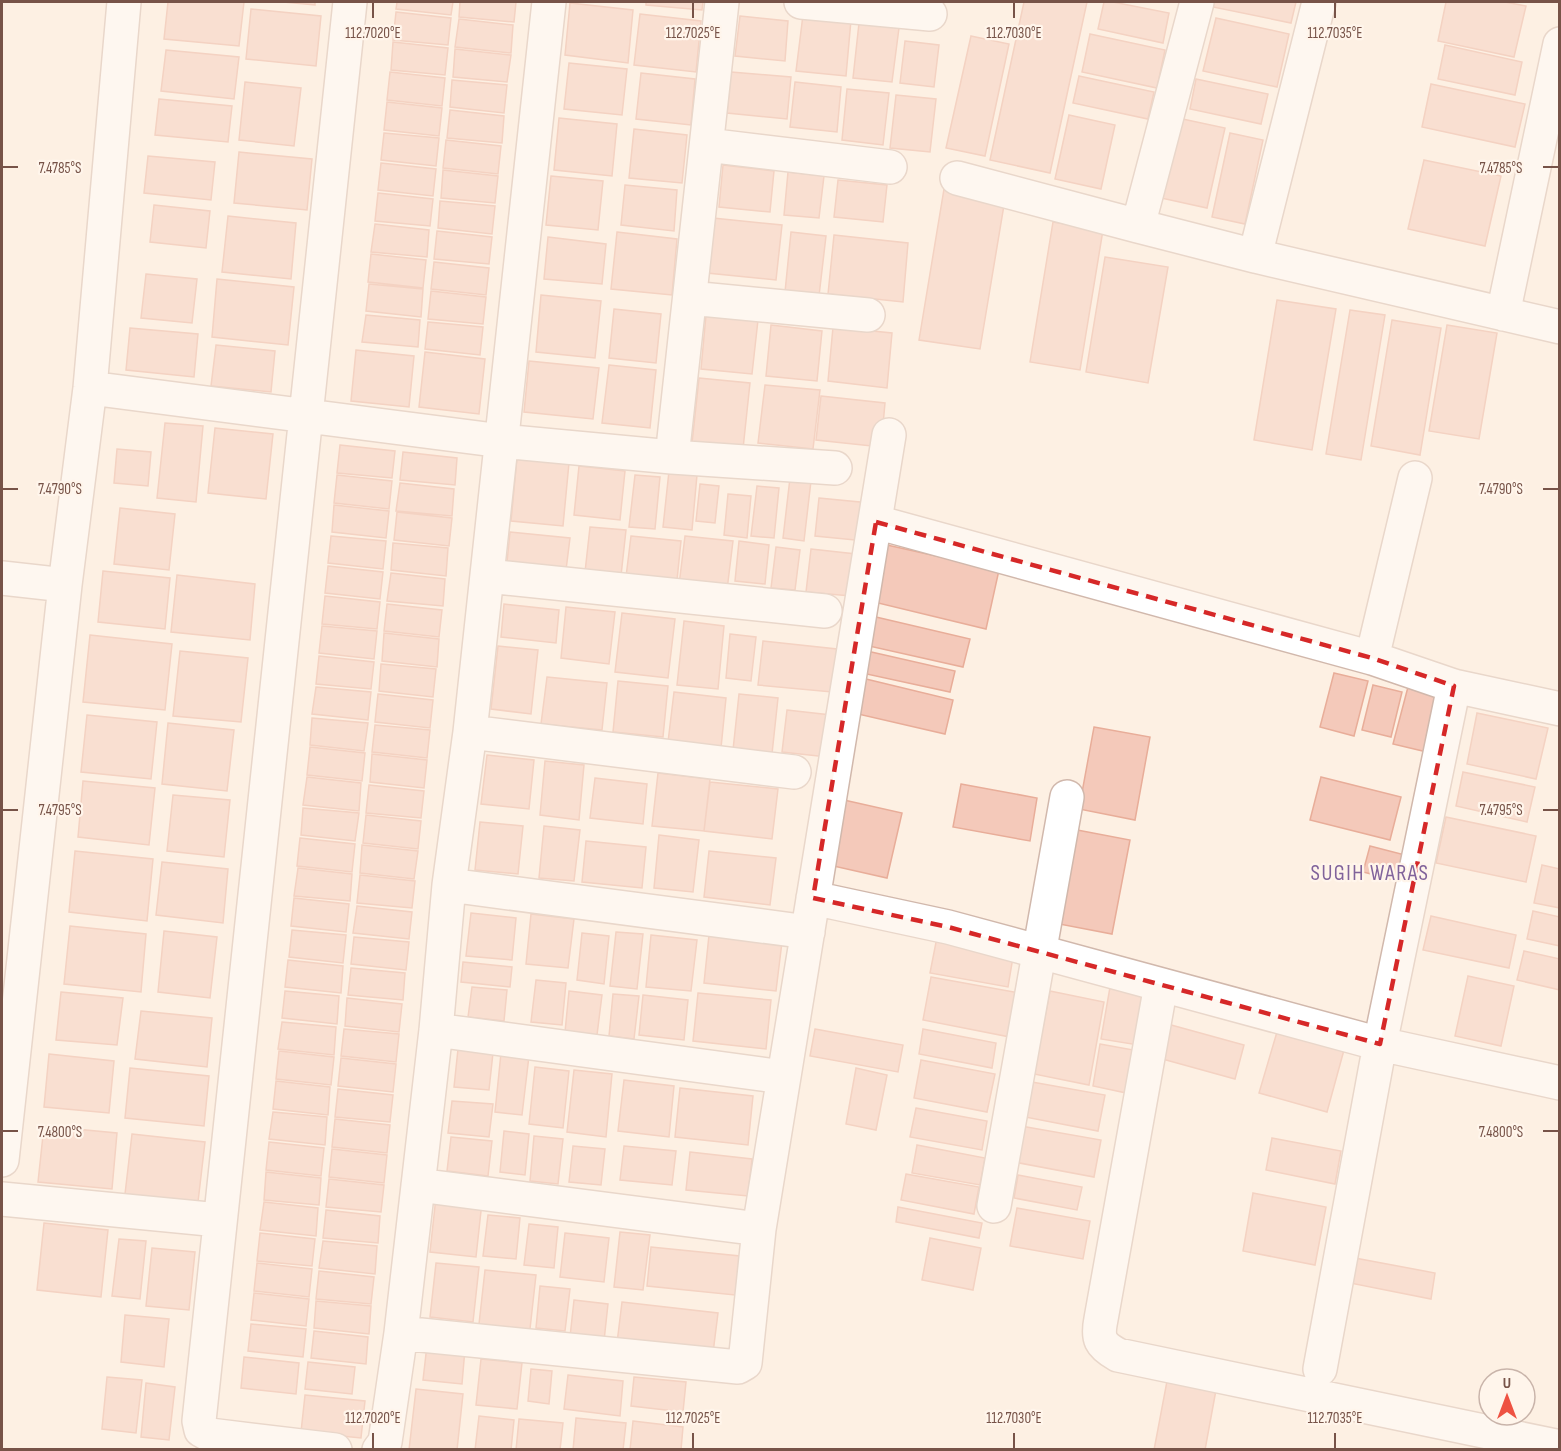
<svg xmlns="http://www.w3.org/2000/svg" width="1561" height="1451" font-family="'Sofia Sans Condensed',sans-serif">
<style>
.building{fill:#f4c9ba;stroke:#e8ad99;stroke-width:1.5}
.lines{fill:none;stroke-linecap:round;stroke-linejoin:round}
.minor-casing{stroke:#d1b8ac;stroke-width:36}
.minor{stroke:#fff;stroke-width:33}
.marked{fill:none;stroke:#d62828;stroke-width:4.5;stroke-dasharray:12 8;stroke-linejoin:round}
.ticks{fill:none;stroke:#775348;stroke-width:2}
.labels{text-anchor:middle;stroke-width:4.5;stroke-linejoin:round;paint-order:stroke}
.quarter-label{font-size:22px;letter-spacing:1.5px;fill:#81639b;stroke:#fff5eb}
.ticks-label{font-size:15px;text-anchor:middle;fill:#775348;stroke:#fff5eb;stroke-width:4.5;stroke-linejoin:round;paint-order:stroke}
</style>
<rect width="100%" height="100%" fill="#fdf0e3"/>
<!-- building -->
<path class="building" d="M168 2H244L239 46 164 39Z
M283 2H315V5Z
M397 2H453L451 15 396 9Z
M460 2H516L514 22 459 17Z
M646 2H703L702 10 646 5Z
M1024 2H1087L1050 173 990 160Z
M1104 2H1113L1169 13 1163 43 1098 29Z
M1214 2H1296L1291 23 1213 7Z
M1446 2H1505L1526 6 1514 57 1438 41Z
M570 3 633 10 628 63 565 55Z
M251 9 321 16 316 66 246 59Z
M396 12 451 18 448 45 393 40Z
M640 14 701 21 696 72 634 65Z
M803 15 851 20 846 76 796 71Z
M740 16 788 21 785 61 735 56Z
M1216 18 1289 34 1277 87 1203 71Z
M459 19 513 25 511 53 455 47Z
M859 23 899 28 892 82 853 78Z
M1090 34 1165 50 1157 88 1082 72Z
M971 36 1009 44 985 156 946 148Z
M905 41 939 45 934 87 900 83Z
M393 42 448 48 445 75 391 70Z
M1445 45 1522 62 1515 95 1438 79Z
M455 49 511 55 507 82 453 77Z
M166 50 239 57 234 99 161 91Z
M569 63 627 69 622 115 564 109Z
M390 72 445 78 442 106 387 100Z
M731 72 791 77 787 119 727 113Z
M641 73 695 79 691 125 636 119Z
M1079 76 1154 92 1148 119 1073 103Z
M1196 79 1268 94 1261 124 1190 109Z
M452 80 507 85 504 113 450 107Z
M245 82 301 88 294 146 239 140Z
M795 82 841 87 837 132 790 127Z
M1431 84 1525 104 1515 147 1422 127Z
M847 89 889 93 883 145 842 140Z
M896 95 936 99 930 152 890 148Z
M159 99 232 106 228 142 155 135Z
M387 102 442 108 439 136 384 130Z
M450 110 504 116 502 143 447 138Z
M1069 115 1115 125 1101 189 1055 179Z
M559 118 617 124 612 176 554 170Z
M1178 118 1225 128 1207 208 1161 198Z
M634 129 687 135 682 183 629 178Z
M384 133 439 138 436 166 381 160Z
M1230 133 1263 140 1245 224 1212 217Z
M446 140 501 146 498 174 443 168Z
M239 152 312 159 307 210 234 203Z
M148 156 215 162 211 200 144 193Z
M1424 160 1501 176 1485 246 1408 229Z
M381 163 436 169 433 196 378 190Z
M723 165 774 171 770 212 719 207Z
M443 170 498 176 495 203 441 198Z
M788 172 824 176 819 218 784 215Z
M551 176 603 181 598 230 546 225Z
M838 180 887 185 883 222 834 217Z
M625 185 677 190 674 231 621 225Z
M944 189 1005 199 980 349 919 340Z
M378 193 433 199 430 226 375 221Z
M440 201 495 206 492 234 438 228Z
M154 205 210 211 206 248 150 242Z
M228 216 296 223 291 279 222 272Z
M713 218 782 225 776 280 707 273Z
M1053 222 1103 230 1080 370 1030 362Z
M375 224 429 230 427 257 371 252Z
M437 231 492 237 489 264 434 259Z
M617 232 677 239 672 295 611 289Z
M791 232 826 236 819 296 785 292Z
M834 235 908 243 903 302 828 294Z
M548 237 606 244 602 284 544 279Z
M371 254 426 260 423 288 368 282Z
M1105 257 1168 267 1148 383 1086 372Z
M434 262 489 268 486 295 431 289Z
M146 274 197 279 192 323 141 318Z
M217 279 294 287 288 345 212 337Z
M369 284 423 289 421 317 366 311Z
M431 291 486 297 483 324 428 319Z
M541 295 601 301 595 358 536 352Z
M1277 300 1336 309 1312 450 1254 440Z
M614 309 661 314 656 363 609 358Z
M1350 310 1385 315 1361 460 1326 454Z
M366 315 420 320 418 347 362 342Z
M706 315 758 320 752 374 701 369Z
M1392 320 1441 328 1420 455 1371 446Z
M428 322 483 327 480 355 425 349Z
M771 325 822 331 817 381 766 376Z
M1447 325 1497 333 1479 439 1429 431Z
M833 327 892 333 887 388 828 381Z
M130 328 198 334 194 377 126 370Z
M216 345 275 351 271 392 211 386Z
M356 350 414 356 409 407 351 401Z
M425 352 485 359 479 414 419 407Z
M529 361 599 368 593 419 524 412Z
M609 365 656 370 650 428 602 423Z
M699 378 750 383 743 449 692 443Z
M765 385 820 390 813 449 758 443Z
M821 396 885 403 881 447 816 440Z
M165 423 203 426 196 502 157 498Z
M215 428 273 434 266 499 208 493Z
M340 445 395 451 392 478 337 473Z
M117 449 151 452 148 486 114 483Z
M403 452 457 458 455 485 400 480Z
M517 457 569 463 563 526 511 521Z
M579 466 625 471 620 520 574 515Z
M669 471 697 475 692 530 663 527Z
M337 475 392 481 389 509 334 503Z
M635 475 660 477 655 529 629 527Z
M790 478 811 481 804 541 783 538Z
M400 483 454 489 452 516 396 511Z
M700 484 719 486 715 523 696 521Z
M757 486 779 488 774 538 751 536Z
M728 494 751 496 747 538 724 535Z
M819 498 870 503 865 541 815 536Z
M334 505 389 511 386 538 332 532Z
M120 508 175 514 169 570 114 564Z
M397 512 452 518 449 546 394 540Z
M590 527 626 530 620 585 584 581Z
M510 532 570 538 565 578 506 572Z
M331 536 386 541 383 569 328 563Z
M631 536 681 541 676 590 625 585Z
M685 536 733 541 727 590 679 585Z
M739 541 769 545 765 584 735 581Z
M393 543 448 548 446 576 391 570Z
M887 545 999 570 986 629 874 602Z
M776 547 800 550 795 590 771 588Z
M811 549 856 554 851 596 806 592Z
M328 566 383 572 380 599 325 593Z
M103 571 170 578 165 629 98 622Z
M391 573 445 579 443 606 387 601Z
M177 575 255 584 250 640 171 632Z
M325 596 380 602 377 629 322 624Z
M387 604 442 610 439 637 384 631Z
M504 604 559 610 556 643 501 637Z
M566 607 615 612 609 664 561 658Z
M622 613 675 619 668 678 615 672Z
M876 617 970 639 963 667 869 646Z
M684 621 724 626 718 689 677 685Z
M322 626 377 631 374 659 319 653Z
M384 633 439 639 437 667 382 661Z
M730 634 756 637 751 681 726 678Z
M90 635 172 644 165 710 83 702Z
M763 641 837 649 832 692 758 685Z
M498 646 538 650 531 714 491 709Z
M180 651 248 658 241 722 173 716Z
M867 651 955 671 950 692 862 673Z
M319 656 374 662 371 689 316 684Z
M381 664 436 669 433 697 379 691Z
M1334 673 1368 681 1354 736 1320 727Z
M547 677 607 683 602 730 541 724Z
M866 679 953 700 945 734 858 714Z
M618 681 668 686 663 737 613 732Z
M1373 685 1402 692 1391 737 1362 730Z
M316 687 371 692 368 720 312 714Z
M1408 687 1441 695 1427 752 1393 744Z
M674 692 726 698 721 748 668 742Z
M378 694 433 700 430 728 375 722Z
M739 694 778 698 772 754 733 750Z
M787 710 831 715 827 757 782 752Z
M1477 713 1548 728 1536 779 1467 764Z
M87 715 157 722 151 779 81 772Z
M312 718 368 723 364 751 310 745Z
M168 723 234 730 227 791 162 784Z
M375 725 430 730 427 758 372 752Z
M1094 727 1150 737 1135 820 1079 809Z
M310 747 365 753 362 781 307 775Z
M372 754 427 760 424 788 370 782Z
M487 755 534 760 529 809 481 804Z
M545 761 584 765 579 820 540 815Z
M1463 772 1535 787 1527 822 1456 806Z
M658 773 710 779 704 831 652 826Z
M307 777 361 783 359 811 303 805Z
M1321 777 1401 797 1390 840 1310 820Z
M595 778 647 784 643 824 590 818Z
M83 781 155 788 149 845 78 837Z
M710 782 778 789 772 839 704 831Z
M961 784 1037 798 1030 841 953 827Z
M369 785 424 791 421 818 366 813Z
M173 795 230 800 224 857 167 851Z
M844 800 902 813 887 878 829 865Z
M303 808 359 813 355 841 301 835Z
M366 815 421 821 418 849 363 843Z
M1446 817 1536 836 1526 882 1436 863Z
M480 822 523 826 518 874 475 870Z
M544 826 580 830 574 881 539 878Z
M1072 829 1130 840 1112 934 1054 923Z
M659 835 699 840 693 892 654 888Z
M300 838 355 844 352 872 297 866Z
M586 841 646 847 642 888 582 882Z
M362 845 418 851 414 879 360 873Z
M1370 846 1405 855 1399 881 1363 872Z
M75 851 153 859 147 921 69 912Z
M709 851 776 858 770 905 704 897Z
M162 862 228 869 223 923 156 915Z
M1542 865 1560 869V908L1534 903Z
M298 868 352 874 350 901 294 896Z
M360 875 415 881 412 908 357 903Z
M294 898 349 904 346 932 291 926Z
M357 906 412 912 409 939 353 933Z
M1533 911 1560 917V946L1527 939Z
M471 913 516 918 512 960 466 956Z
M531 914 574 919 568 968 526 964Z
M1431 916 1516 935 1509 968 1423 950Z
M70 926 146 934 141 992 64 984Z
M292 930 346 935 343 963 289 957Z
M164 931 217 937 210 998 158 992Z
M616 932 643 934 637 989 610 986Z
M582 933 609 936 604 984 577 980Z
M651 935 697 940 691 991 646 987Z
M709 935 782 942 776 991 704 983Z
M354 937 409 942 406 970 351 964Z
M937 937 1014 951 1008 987 930 973Z
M1524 951 1560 959V990L1517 980Z
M288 960 343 966 341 993 285 987Z
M463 962 512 967 510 987 461 982Z
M351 968 405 973 403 1000 348 995Z
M1468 976 1514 986 1501 1046 1455 1036Z
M931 977 1019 993 1010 1037 923 1020Z
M536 980 566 983 562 1025 531 1022Z
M472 987 507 990 504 1021 468 1017Z
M1110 987 1148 994 1138 1045 1101 1039Z
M285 991 339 996 337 1024 282 1018Z
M569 991 602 995 597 1035 565 1032Z
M1050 991 1104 1002 1089 1085 1034 1074Z
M61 992 123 998 117 1045 56 1040Z
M698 993 771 1000 766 1049 693 1041Z
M613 994 639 996 634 1039 609 1036Z
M643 995 688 1000 684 1040 639 1035Z
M347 998 402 1004 399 1032 345 1026Z
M141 1011 212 1018 207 1067 135 1059Z
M282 1022 336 1027 334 1055 278 1049Z
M1164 1023 1244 1045 1235 1079 1155 1057Z
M344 1029 399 1034 396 1062 341 1056Z
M815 1029 903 1045 898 1072 810 1056Z
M923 1029 996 1043 992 1068 919 1054Z
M1277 1032 1344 1050 1327 1112 1259 1093Z
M1100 1044 1139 1051 1131 1094 1093 1086Z
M458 1049 493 1053 489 1090 454 1087Z
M279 1051 334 1057 331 1085 276 1079Z
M501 1053 529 1056 522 1115 495 1112Z
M49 1054 114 1061 109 1113 44 1107Z
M341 1058 396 1064 393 1092 338 1086Z
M921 1060 995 1074 987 1112 914 1098Z
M535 1067 569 1071 563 1128 529 1124Z
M130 1068 209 1076 204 1126 125 1118Z
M856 1068 887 1075 876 1130 846 1124Z
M574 1070 612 1074 606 1137 567 1132Z
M624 1080 674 1086 669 1137 618 1131Z
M276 1081 330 1087 328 1115 273 1109Z
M1032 1082 1105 1095 1098 1131 1025 1117Z
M680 1088 753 1096 748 1145 675 1137Z
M338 1089 393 1095 390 1122 335 1117Z
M452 1101 493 1104 489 1137 448 1133Z
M916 1108 987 1121 982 1150 910 1137Z
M273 1112 327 1117 325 1145 269 1139Z
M335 1119 390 1125 387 1153 332 1147Z
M44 1126 117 1133 112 1189 38 1182Z
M1021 1126 1101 1140 1094 1177 1014 1162Z
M504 1131 529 1134 525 1175 500 1172Z
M132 1134 205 1142 198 1202 125 1194Z
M534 1136 563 1139 558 1184 530 1181Z
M451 1137 492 1141 488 1176 447 1171Z
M1272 1138 1341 1151 1335 1184 1266 1170Z
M269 1142 324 1148 321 1176 266 1170Z
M917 1145 985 1158 980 1185 912 1173Z
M573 1146 605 1149 601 1185 569 1182Z
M624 1146 676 1151 672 1185 620 1180Z
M332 1149 387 1155 384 1183 329 1177Z
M690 1152 752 1159 748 1196 686 1190Z
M266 1172 321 1178 319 1205 264 1200Z
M906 1174 979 1187 974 1214 901 1200Z
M1018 1175 1082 1187 1077 1210 1014 1198Z
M329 1179 384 1185 381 1212 326 1207Z
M1253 1193 1326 1207 1315 1265 1243 1251Z
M436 1197 482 1202 476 1257 430 1252Z
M264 1202 318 1208 316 1236 260 1230Z
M898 1207 982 1223 979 1238 896 1222Z
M1017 1208 1090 1221 1083 1259 1010 1246Z
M326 1210 380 1216 378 1243 323 1238Z
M488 1215 520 1218 516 1259 483 1256Z
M44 1223 108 1230 101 1297 37 1290Z
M529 1224 558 1227 554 1268 524 1265Z
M620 1232 650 1235 643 1290 614 1287Z
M260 1233 315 1239 312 1266 257 1261Z
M565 1233 609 1238 604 1282 560 1277Z
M930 1238 981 1248 973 1290 922 1280Z
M119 1239 146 1241 140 1299 112 1296Z
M323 1241 377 1246 375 1274 319 1268Z
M651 1247 740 1256 735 1295 647 1286Z
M152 1248 195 1252 189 1310 146 1306Z
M1355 1258 1435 1273 1431 1299 1350 1283Z
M257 1263 312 1269 309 1297 254 1291Z
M436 1263 479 1267 473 1322 430 1317Z
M485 1270 536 1275 529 1338 478 1333Z
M319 1271 374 1277 371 1304 316 1299Z
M540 1286 570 1289 565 1331 536 1328Z
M254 1293 309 1299 306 1326 251 1320Z
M574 1300 608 1304 604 1341 570 1337Z
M316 1301 371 1306 369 1334 314 1328Z
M622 1302 718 1313 713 1353 617 1343Z
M125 1315 169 1319 164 1367 121 1362Z
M251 1324 306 1329 303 1357 248 1351Z
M314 1331 368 1337 366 1364 311 1358Z
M427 1345 465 1349 462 1384 423 1380Z
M244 1357 299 1363 296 1394 241 1388Z
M481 1359 522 1363 517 1409 476 1405Z
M308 1362 355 1367 352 1394 305 1389Z
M531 1369 552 1371 549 1404 528 1401Z
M568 1375 623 1381 620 1416 564 1409Z
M107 1377 142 1380 136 1433 102 1429Z
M634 1377 686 1382 683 1412 631 1406Z
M1167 1381 1216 1390 1205 1450H1154Z
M146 1383 175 1387 169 1440 141 1437Z
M416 1389 463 1394 457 1450H409Z
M305 1395 365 1401 361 1438 301 1432Z
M479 1416 514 1420 511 1450H475Z
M576 1418 626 1423 623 1450H573Z
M519 1419 563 1423 560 1450H516Z
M633 1421 683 1427 681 1450H630Z"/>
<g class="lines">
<defs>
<path id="minor" d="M801 2 930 14
M1197 2 1138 226 1255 256 1560 327
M707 145 890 167
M957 178 1138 226
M1255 256 1319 2
M690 298 868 315
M1503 314 1560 44
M90 388 502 441 672 457 835 468
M672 457 722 2
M1415 478 1372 658 1454 686 1560 709
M876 522 1372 658
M487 576 825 611
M2 578 65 585
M470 732 794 772
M449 885 808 932
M813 898 948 927 1380 1044 1560 1083
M1161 985 1101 1319C1097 1339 1100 1345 1118 1355L1560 1447
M436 1030 783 1077
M2 1160 65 585 90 388 124 2
M418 1185 759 1229
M2 1199 219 1220
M994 1206 1067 797
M401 1333 738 1367 745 1363 759 1229 889 435
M1320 1369 1380 1044 1454 686
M335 1450 210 1435 201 1430 199 1421 350 2
M379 1450 385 1442 401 1333 436 1030 449 885 470 732 549 2"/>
</defs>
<!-- minor casing -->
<use href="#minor" class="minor-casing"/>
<!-- minor -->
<use href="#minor" class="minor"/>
</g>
<!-- marked area -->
<path d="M0 0H1561V1451H0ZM876 522 1372 658 1454 686 1380 1044 948 927 813 898Z" fill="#fdf0e3" fill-opacity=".55" fill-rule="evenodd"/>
<path class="marked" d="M876 522 1372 658 1454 686 1380 1044 948 927 813 898Z"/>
<!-- ticks -->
<path class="ticks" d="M373 3V18M693 3V18M1014 3V18M1335 3V18M3 167H18M1543 167H1558M3 489H18M1543 489H1558M3 810H18M1543 810H1558M3 1131H18M1543 1131H1558M373 1433V1448M693 1433V1448M1014 1433V1448M1335 1433V1448"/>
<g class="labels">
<!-- quarter labels -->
<g class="quarter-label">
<text x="1370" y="880">SUGIH WARAS</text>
</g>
</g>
<g class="ticks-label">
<text x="373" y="38">112.7020°E</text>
<text x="693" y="38">112.7025°E</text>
<text x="1014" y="38">112.7030°E</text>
<text x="1335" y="38">112.7035°E</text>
<text x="60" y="173">7.4785°S</text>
<text x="1501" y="173">7.4785°S</text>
<text x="60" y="494">7.4790°S</text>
<text x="1501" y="494">7.4790°S</text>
<text x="60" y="815">7.4795°S</text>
<text x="1501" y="815">7.4795°S</text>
<text x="60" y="1137">7.4800°S</text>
<text x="1501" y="1137">7.4800°S</text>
<text x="373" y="1423">112.7020°E</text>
<text x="693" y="1423">112.7025°E</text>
<text x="1014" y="1423">112.7030°E</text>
<text x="1335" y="1423">112.7035°E</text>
</g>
<!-- border -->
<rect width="1561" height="1451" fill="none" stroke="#775348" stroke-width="6"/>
<!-- north arrow -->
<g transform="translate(1507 1397)"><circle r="28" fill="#fff5eb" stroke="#c9b4aa" stroke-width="1.5"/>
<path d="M0-4.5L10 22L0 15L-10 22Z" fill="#ee5242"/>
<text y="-9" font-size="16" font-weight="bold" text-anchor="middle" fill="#775348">U</text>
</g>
</svg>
